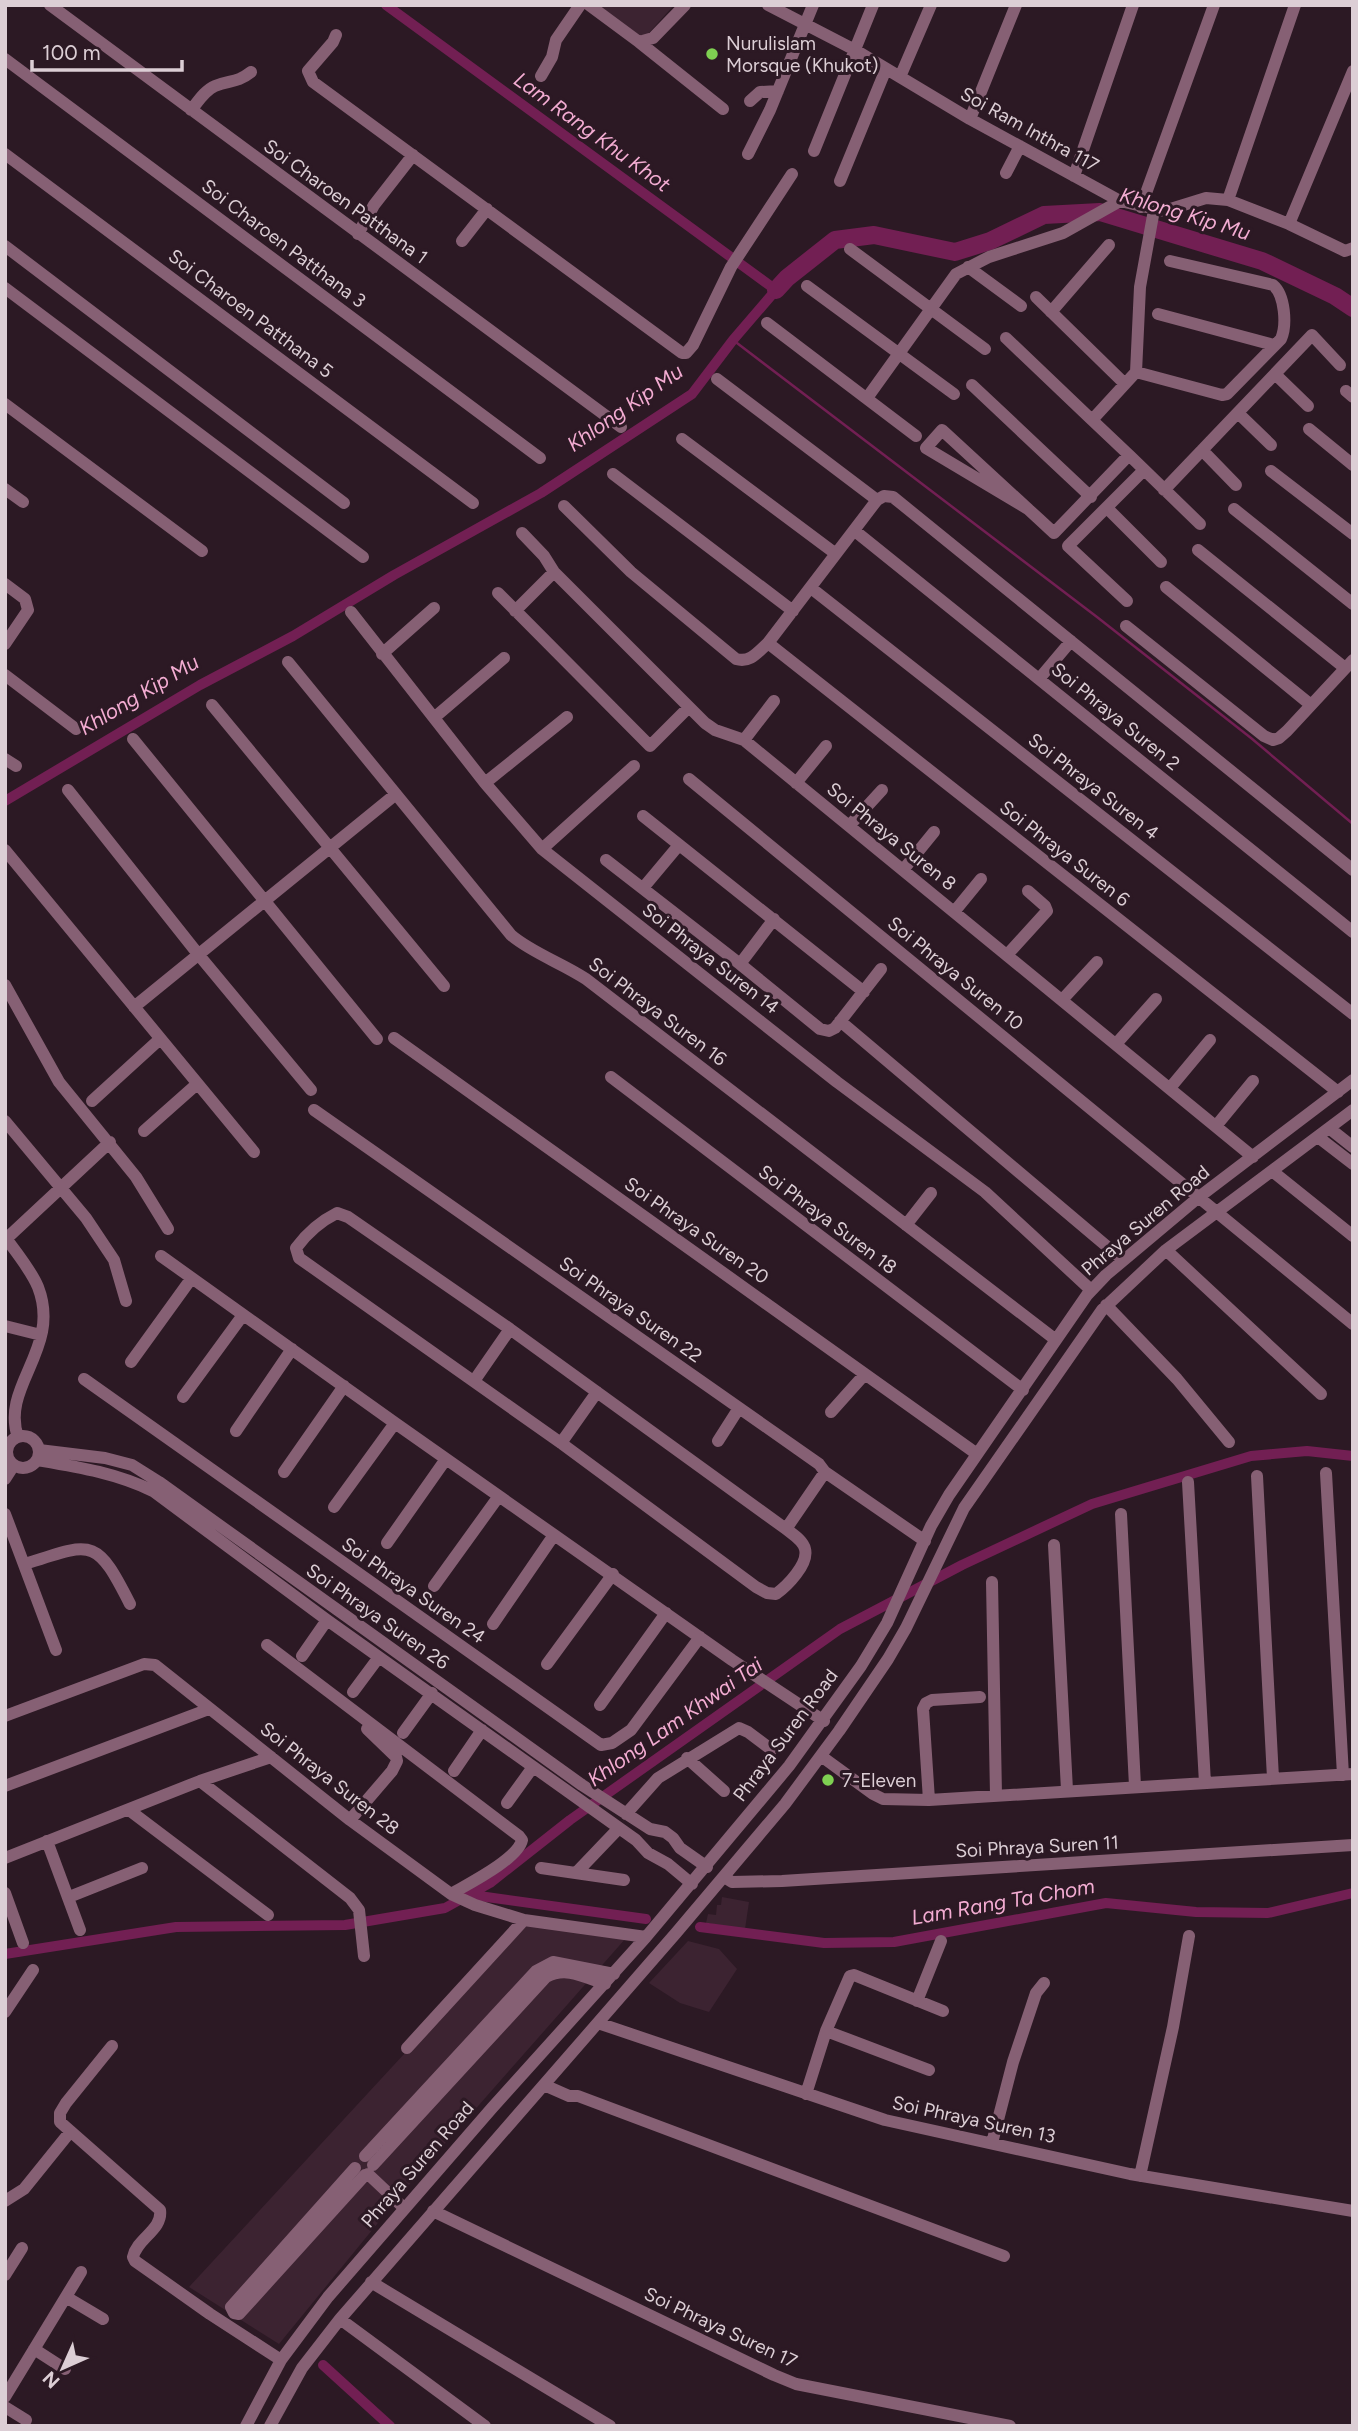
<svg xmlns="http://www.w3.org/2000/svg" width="1358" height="2431" font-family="Figtree,sans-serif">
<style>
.built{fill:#3c2331}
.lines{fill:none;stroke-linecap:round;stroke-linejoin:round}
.stream{stroke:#721f53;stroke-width:2.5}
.canal{stroke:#721f53;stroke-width:10}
.river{stroke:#721f53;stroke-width:18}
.minor{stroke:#866074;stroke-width:12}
.poi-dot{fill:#7fd052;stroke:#2c1924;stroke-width:2.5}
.labels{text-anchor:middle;stroke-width:6;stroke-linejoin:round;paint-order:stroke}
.poi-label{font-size:19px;fill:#dcced5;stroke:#2c1924;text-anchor:start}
.street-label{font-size:19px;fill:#dcced5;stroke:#2c1924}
.water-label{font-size:21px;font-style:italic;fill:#f3acd2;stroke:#2c1924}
</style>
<rect width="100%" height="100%" fill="#2c1924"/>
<!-- built -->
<path class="built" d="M598 5H674L647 35H638Z
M722 1897 749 1902 745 1929 706 1923 708 1914 716 1915 717 1905H721Z
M525 1923 626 1938 413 2180 279 2344 189 2287Z
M688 1941 719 1949 737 1969 709 2012 680 2003 649 1983Z"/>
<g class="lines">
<!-- stream -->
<path class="stream" d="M733 340 1097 617 1251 738 1353 824"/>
<!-- canal -->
<path class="canal" d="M5 801 200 685 293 636 394 575 541 493 692 394 733 340 776 290 386 5
M472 1895 646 1919
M700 1927 824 1943 894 1942 1106 1903 1196 1912 1268 1913 1353 1893
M5 1954 176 1927 345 1925 445 1908 490 1883 570 1820 840 1629 962 1565 1092 1504 1251 1456 1307 1451 1353 1456
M323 2365 390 2426"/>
<!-- river -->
<path class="river" d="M776 290 787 278 835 240 874 235 955 252 990 241 1044 215 1100 212 1262 261 1335 296 1353 308"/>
<!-- minor -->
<path class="minor" d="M50 5 621 427
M589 5 639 42 653 38 685 5
M768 5 855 50 970 119 1120 201 1164 211 1206 198 1228 200 1289 224 1345 251 1353 248
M336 35 333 42 308 71 313 82 682 353H686L693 345 731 267 792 174
M639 42 723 109
M5 59 540 458
M541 76 552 57 556 40 580 5
M900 77 931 5
M750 101 760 92 778 91
M191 110C197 103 205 90 215 86 230 80 237 83 251 72
M970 119 1016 5
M814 151 873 5
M5 154 473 503
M748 154 770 110 813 5
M1006 173 1020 146
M1074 176 1133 5
M840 181 886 69
M1228 200 1295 5
M1141 207 1214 5
M1289 224 1353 71
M358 234 374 205 413 155
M462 241 487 209
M5 246 344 503
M850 249 985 349
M968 267 1021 306
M807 286 954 394
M5 288 363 557
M1036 297 1125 384
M1051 312 1109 245
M1158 314 1274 345
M767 323 916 436
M1006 338 1092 420
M1136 372 1222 395 1227 394 1281 339C1287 325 1285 295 1273 285L1170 261
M1275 374 1308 406
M717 379 877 500
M972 385 1091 497
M1346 391 1353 397
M867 398 956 274 989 257 1063 233 1120 201
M5 404 202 551
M1238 413 1271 445
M1309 429 1353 465
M682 439 836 554
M1202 450 1236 485
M1129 455 1200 524
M1271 471 1353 534
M613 474 793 611
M5 489 23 502
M1164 490 1312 335 1340 365
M564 506 631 572 736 659C750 663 757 653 768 643L877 500 884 496 893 497 1353 870
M1107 508 1161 562
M1028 509 926 448 942 430 1040 520 1054 533 1129 455 1092 420 1136 372 1140 287 1154 210
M1234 509 1353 604
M855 531 1353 932
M522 533 544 556 554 572 705 723 715 730 744 740 1253 1157
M1198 550 1345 668
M5 584 25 599 28 610 5 644
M1166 587 1311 705
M811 588 1353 1014
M498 593 650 746 689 707
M1127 601 1068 546 1144 470
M515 611 554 572
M351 612 485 783 542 849 837 1082 985 1192 1091 1290
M1126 626 1264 736 1273 740 1279 738 1287 731 1353 660
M768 643 1338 1092
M382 654 434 608
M288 662 511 935C532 953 562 963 586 979L1056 1340
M5 675 76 729
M1039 679 1071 641
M212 705 444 986
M435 717 504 658
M133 739 377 1039
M744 740 774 701
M5 759 16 766
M689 779 1353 1324
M485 783 567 717
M796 783 826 746
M68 790 198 954 311 1090
M643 816 864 992
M849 826 882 790
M542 849 634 766
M5 850 254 1152
M606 860 740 964 820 1029 829 1031 835 1028 881 969
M903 870 934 832
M643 888 679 845
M954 912 981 879
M1007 955 1047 911 1045 906 1028 891
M740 964 774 919
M5 985 59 1082 136 1177 168 1229
M1062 1000 1097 962
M134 1007 396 794
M840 1021 1123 1260
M394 1038 977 1454
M1116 1044 1156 999
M611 1077 1023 1390
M1170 1088 1210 1040
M92 1101 160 1039
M314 1110 819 1464 825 1472 925 1541
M5 1121 86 1218 114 1260 126 1301
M1216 1126 1253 1081
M1329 1128 1353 1147
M144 1131 197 1084
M1318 1137 1353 1164
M1272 1171 1353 1236
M337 1213 348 1217 510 1329 786 1529C792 1534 803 1540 805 1549 809 1564 787 1586 776 1594L767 1593 756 1587 561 1443 299 1258 296 1248C307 1233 321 1221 337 1213Z
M906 1225 931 1193
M5 1237C16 1252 31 1270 38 1287 62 1349 0 1386 18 1437
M6 1239 110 1142
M1166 1250 1321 1394
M161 1256 395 1423 732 1660 824 1721
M1106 1305 1177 1379 1229 1442
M5 1326 41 1335
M131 1362 191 1279
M84 1379 601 1745 612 1743 631 1730 700 1637
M474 1381 510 1329
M183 1397 243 1315
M831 1412 865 1374
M236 1431 292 1349
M7 1452a16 16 0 1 1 32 0a16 16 0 1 1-32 0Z
M718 1441 739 1408
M561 1443 597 1392
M39 1450 105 1458 132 1465 159 1482 582 1785 650 1829 665 1832 673 1838 680 1848 707 1867
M37 1460C78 1467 116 1473 153 1491L327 1620 636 1840 648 1853 668 1864 692 1884
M284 1472 344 1386
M1326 1473 1343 1775
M1257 1476 1273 1778
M5 1479 14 1465
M1188 1482 1205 1783
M334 1507 395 1423
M5 1514 56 1650
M1121 1514 1135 1786
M786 1529 825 1472
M387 1543 446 1459
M1054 1545 1067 1790
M25 1564C93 1542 96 1537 130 1604
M992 1582 996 1795
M434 1586 499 1496
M493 1624 554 1535
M267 1645 519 1836 522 1840C518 1859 468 1884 451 1894
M302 1656 327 1620
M547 1664 613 1574
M353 1692 379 1657
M600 1705 666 1613
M5 1716 144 1664 155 1665 350 1820 451 1894 475 1905 524 1920 646 1937
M403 1733 432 1693
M821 1756 873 1794 883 1799 929 1800 1353 1774
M687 1758 724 1791
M454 1771 482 1730
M200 1781 350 1898 359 1910 364 1956
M5 1786 209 1709
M929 1800 923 1709 926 1703 932 1700 980 1697
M507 1803 533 1767
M129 1810 268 1915
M626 1814 658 1778 739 1728 748 1732 772 1750
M350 1820 392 1771 397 1761 396 1757 367 1729
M47 1841 80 1930
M5 1858 200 1781 271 1757
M541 1868 624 1880
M576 1873 619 1828
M724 1877 732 1882 782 1881 1353 1845
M5 1893 23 1943
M69 1897 142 1868
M917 2001 941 1941
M5 2012 33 1970
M598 2023 885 2120 1130 2174 1353 2211
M826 2031 929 2070
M112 2046 66 2103 60 2113V2122L160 2210C163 2230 137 2238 133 2257L135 2261 210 2314 281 2360
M407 2048 524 1920
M544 2085 569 2096H578L1004 2256
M806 2094 826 2031 850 1976 854 1975 943 2011
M992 2143 1013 2062 1036 1993 1044 1983
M365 2156 536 1971 553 1962 614 1974
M373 2165 546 1977C566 1966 584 1977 605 1984
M355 2168 231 2307 234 2313 239 2314 365 2175
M368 2174 404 2208
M1140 2176 1173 2027 1189 1936
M5 2201 24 2189 70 2132
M433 2211 774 2375 796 2384 1010 2426
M5 2275 22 2248
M371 2282 610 2426
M66 2297 103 2319
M340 2319 485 2426
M34 2349 65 2369
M5 2397 81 2272
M5 2407 26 2420
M246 2426 281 2360 328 2297 492 2108 646 1937 789 1766 861 1666 887 1623 931 1526 949 1495 1087 1295 1106 1275 1199 1197 1353 1080
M270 2426 302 2368 340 2319 676 1933 785 1804 839 1731 888 1659 906 1628 964 1508 1102 1310 1166 1250 1353 1110"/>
</g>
<!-- markers -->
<g class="poi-dot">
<circle cx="712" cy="54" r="7"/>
<circle cx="828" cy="1780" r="7"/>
</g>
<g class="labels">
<!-- poi labels -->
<g class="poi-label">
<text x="726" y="50">Nurulislam<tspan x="726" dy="22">Morsque (Khukot)</tspan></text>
<text x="842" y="1787">7-Eleven</text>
</g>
<!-- street labels -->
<g class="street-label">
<text transform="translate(1030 129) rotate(29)" y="7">Soi Ram Inthra 117</text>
<text transform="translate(346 201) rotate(36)" y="7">Soi Charoen Patthana 1</text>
<text transform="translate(284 243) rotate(37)" y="7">Soi Charoen Patthana 3</text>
<text transform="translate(251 313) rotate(37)" y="7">Soi Charoen Patthana 5</text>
<text transform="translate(1116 716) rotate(39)" y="7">Soi Phraya Suren 2</text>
<text transform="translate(1094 786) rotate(38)" y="7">Soi Phraya Suren 4</text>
<text transform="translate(892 836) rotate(39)" y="7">Soi Phraya Suren 8</text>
<text transform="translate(1065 853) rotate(38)" y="7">Soi Phraya Suren 6</text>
<text transform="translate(711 958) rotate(38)" y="7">Soi Phraya Suren 14</text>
<text transform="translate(956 973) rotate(39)" y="7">Soi Phraya Suren 10</text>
<text transform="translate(658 1011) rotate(37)" y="7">Soi Phraya Suren 16</text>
<text transform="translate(828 1219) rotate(37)" y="7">Soi Phraya Suren 18</text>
<text transform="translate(1145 1220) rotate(-40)" y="7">Phraya Suren Road</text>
<text transform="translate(697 1230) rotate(35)" y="7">Soi Phraya Suren 20</text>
<text transform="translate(631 1309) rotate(35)" y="7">Soi Phraya Suren 22</text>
<text transform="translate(414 1590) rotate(35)" y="7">Soi Phraya Suren 24</text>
<text transform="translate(378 1616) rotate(35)" y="7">Soi Phraya Suren 26</text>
<text transform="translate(785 1735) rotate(-53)" y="7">Phraya Suren Road</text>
<text transform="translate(330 1778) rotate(38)" y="7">Soi Phraya Suren 28</text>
<text transform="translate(1037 1846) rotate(-3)" y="7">Soi Phraya Suren 11</text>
<text transform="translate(974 2119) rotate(12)" y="7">Soi Phraya Suren 13</text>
<text transform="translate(417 2164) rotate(-49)" y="7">Phraya Suren Road</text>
<text transform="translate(721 2327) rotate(25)" y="7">Soi Phraya Suren 17</text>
</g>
<!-- water labels -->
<g class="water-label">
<text transform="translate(592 132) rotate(36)" y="7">Lam Rang Khu Khot</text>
<text transform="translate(1185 214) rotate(17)" y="7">Khlong Kip Mu</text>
<text transform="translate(625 408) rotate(-35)" y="7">Khlong Kip Mu</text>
<text transform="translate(139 695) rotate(-31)" y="7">Khlong Kip Mu</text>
<text transform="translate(675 1722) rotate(-35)" y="7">Khlong Lam Khwai Tai</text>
<text transform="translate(1003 1902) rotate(-10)" y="7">Lam Rang Ta Chom</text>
</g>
</g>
<!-- border -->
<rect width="1358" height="2431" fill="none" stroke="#dcced5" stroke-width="14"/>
<!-- north arrow -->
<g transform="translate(63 2368) rotate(225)" stroke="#2c1924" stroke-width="5" paint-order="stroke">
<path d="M0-5L12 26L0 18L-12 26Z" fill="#dcced5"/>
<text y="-10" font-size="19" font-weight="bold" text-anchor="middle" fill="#dcced5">N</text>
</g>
<!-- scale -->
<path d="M32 60v10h150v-10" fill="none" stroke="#dcced5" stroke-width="3.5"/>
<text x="42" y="60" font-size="21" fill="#dcced5" stroke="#2c1924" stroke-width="5" paint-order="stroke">100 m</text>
</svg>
